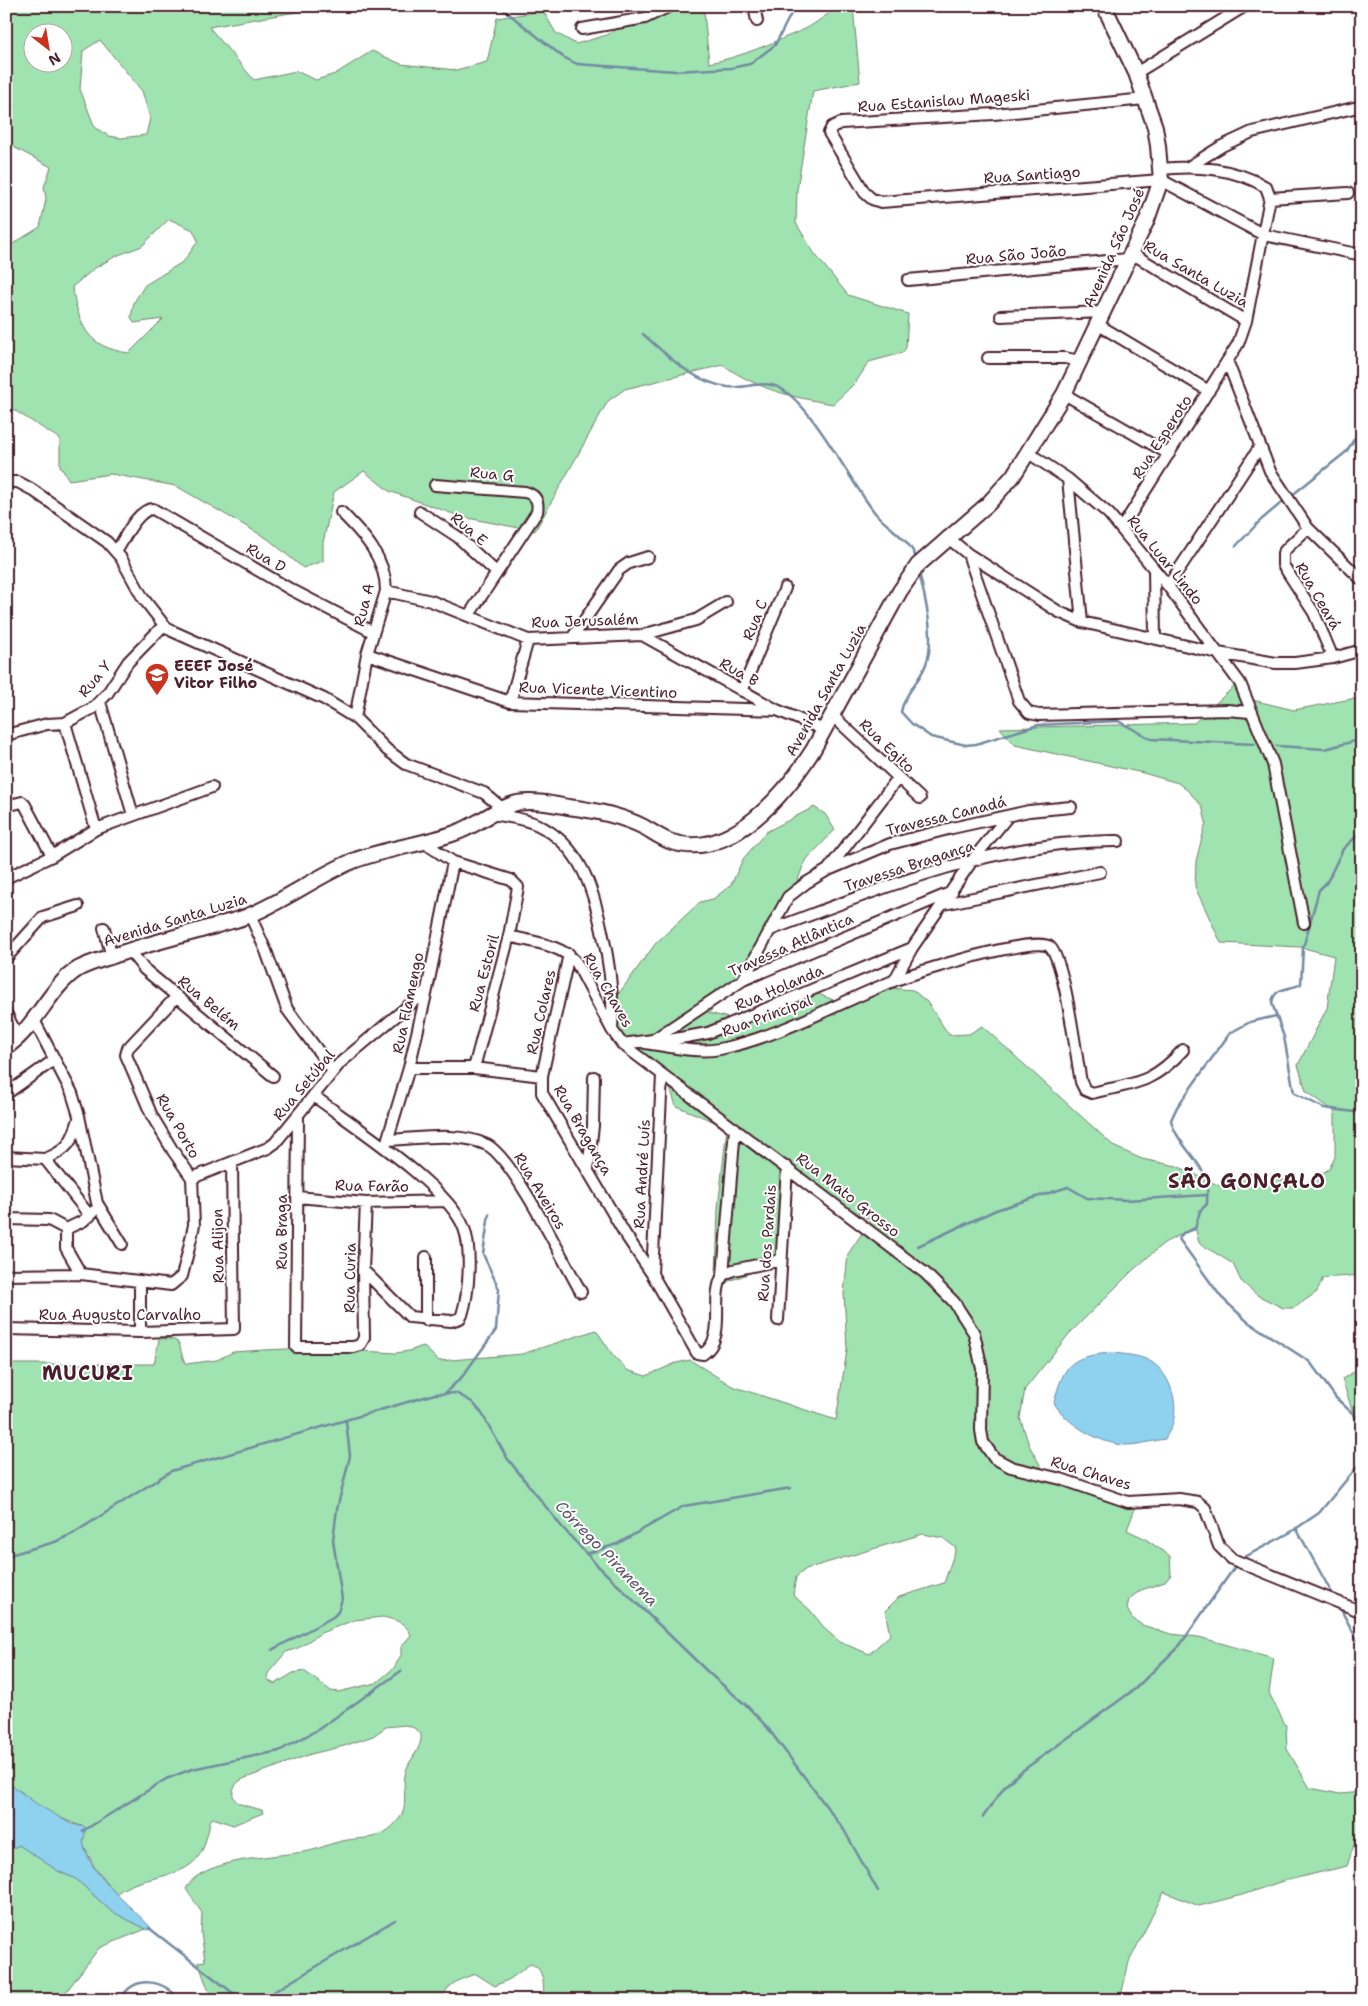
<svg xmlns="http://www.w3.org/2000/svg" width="1368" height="2006" font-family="'Shantell Sans',sans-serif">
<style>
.green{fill:#9ee3b0;stroke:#74816e;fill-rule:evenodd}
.water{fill:#8ed2f0;stroke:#738aa1}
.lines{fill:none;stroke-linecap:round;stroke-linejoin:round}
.stream{stroke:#738aa1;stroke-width:2.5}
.street-casing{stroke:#4a1f2b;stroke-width:14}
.secondary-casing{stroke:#4a1f2b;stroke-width:18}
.street{stroke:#fff;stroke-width:10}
.secondary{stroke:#fff;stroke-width:14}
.labels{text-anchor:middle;stroke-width:4;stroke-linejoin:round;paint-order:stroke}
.street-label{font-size:15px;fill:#4a1f2b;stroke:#fff}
.poi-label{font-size:15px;font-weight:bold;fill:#4a1f2b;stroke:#fff;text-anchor:start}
.water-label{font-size:16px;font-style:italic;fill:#5e5566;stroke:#fff}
.district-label{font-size:20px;font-weight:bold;letter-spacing:1px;fill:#4a1f2b;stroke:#fff}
</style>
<rect width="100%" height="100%" fill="#fff"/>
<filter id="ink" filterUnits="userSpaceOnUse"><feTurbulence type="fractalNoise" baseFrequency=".02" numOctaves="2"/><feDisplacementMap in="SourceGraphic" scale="10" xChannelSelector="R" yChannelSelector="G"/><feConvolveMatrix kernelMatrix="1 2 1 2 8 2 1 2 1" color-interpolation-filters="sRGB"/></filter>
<g filter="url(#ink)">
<!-- green -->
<path class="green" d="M6 6H310L308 10 209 27 254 80 296 71 316 80 335 74 372 51 401 64 456 70 487 62 497 18 543 11 556 33 576 44 607 35 656 6 704 12 709 63C742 57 774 42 805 29 823 20 832 6 853 6L860 82 813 91 797 190 796 223 814 253 848 295 908 314 906 348 902 353 869 362 856 382 833 404C791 397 759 390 723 365L625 389 608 401 535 531 462 517 389 491 364 471 334 492 323 543V561L303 568 268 539 176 486 111 474 69 480 60 466V439L6 405V248L40 227 46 199 44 187 51 167 6 143V121L14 105 6 101ZM32 32H62V62H32ZM100 40 142 91 150 118 146 135 121 138 109 136 95 128 80 89 83 51ZM169 219 193 230 198 241 184 261 145 285 134 302 131 317 134 323 163 319 129 353C86 347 80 326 72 287L95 268 116 256 142 246Z
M1238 683 1248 699 1294 710 1351 699H1362V1275L1323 1278 1317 1292 1294 1308H1283L1257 1295 1241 1281 1233 1264 1199 1243 1195 1227 1164 1243 1131 1272 1069 1334 1025 1389 1020 1418 1030 1447 1043 1470 1136 1506 1127 1530 1144 1538 1170 1556 1171 1575 1165 1582 1141 1590 1129 1599 1127 1609 1132 1618 1142 1625 1171 1634 1199 1637 1274 1658 1269 1693 1286 1726 1287 1749 1310 1788 1340 1794 1362 1792V1839H1356L1347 1866 1280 1882 1242 1895 1199 1906 1164 1892 1129 1962 1120 2000H543C544 1988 545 1967 530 1964L510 1979 495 1986 476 1974C460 1979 448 1983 441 2000H212L198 1962 205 1961 201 1933 202 1913 186 1889C199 1858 278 1857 309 1851 319 1849 328 1844 338 1842 364 1835 379 1844 399 1819 409 1807 402 1790 405 1775 407 1760 423 1750 421 1734L414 1728 405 1725 386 1727 373 1736 344 1746 311 1754 243 1779C232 1784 228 1799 241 1804 248 1807 255 1808 262 1810L263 1813 233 1825 213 1818 209 1821C210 1828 208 1833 206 1839 196 1885 145 1870 116 1894L95 1868 83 1845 85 1827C68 1822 51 1814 36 1804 27 1798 21 1790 11 1785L6 1786V1364H154L159 1339C187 1337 176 1347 186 1364L217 1360 233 1352 264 1350 310 1348 396 1353 409 1351 423 1346 439 1361 522 1354 596 1330 613 1355 627 1370 646 1376 676 1363 690 1360 732 1386 836 1420 847 1350 844 1293 848 1254 871 1220 784 1173 785 1264 760 1269 719 1285 716 1275 718 1208 727 1127 676 1106C674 1100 672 1092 669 1087 660 1073 637 1069 641 1045L625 1042 615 1029 614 1000 656 943 700 902 713 899 731 885 743 859 766 832 814 807 825 814 835 830 805 861 790 901 767 939 709 1013 729 1018 744 1015 781 993 806 989 836 1001 880 987 913 990 927 1002 949 1035 969 1034 982 1026 1115 1147 1142 1159 1177 1166 1222 1187 1247 1173 1304 1184 1329 1169 1335 1157V1112L1306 1091 1298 1065 1327 1008 1334 956 1300 947 1221 943 1195 887 1196 861 1206 822 1202 806 1187 790 1178 783 1143 773 1015 745 1000 728 1194 723ZM923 1534 943 1538 956 1548 944 1583 899 1597 885 1611 890 1635 869 1654 840 1642 827 1631 810 1610 793 1595 796 1577 806 1569ZM383 1617C395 1620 406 1622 411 1635L401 1647V1655L394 1668 376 1683 338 1692 331 1691 304 1671 293 1673 275 1684 269 1681 267 1676 269 1672 286 1652 298 1648 321 1633 354 1620Z
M1362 1367V1440L1342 1379Z
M19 1845 58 1871 76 1879 111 1911 146 1929 99 1948 60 2000H6V1852Z"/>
<!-- water -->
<path class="water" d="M1112 1353C1124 1354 1135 1355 1146 1359 1167 1368 1178 1397 1174 1418 1173 1426 1168 1433 1165 1439 1151 1441 1139 1445 1126 1445 1102 1445 1066 1424 1054 1403 1064 1363 1071 1356 1112 1353Z
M11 1785 37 1804 71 1824 85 1827C86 1834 82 1840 84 1846 91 1877 132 1906 152 1929L148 1930 111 1911 76 1879 58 1871 19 1845 6 1852V1786Z"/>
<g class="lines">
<!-- stream -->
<path class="stream" d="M499 6 563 57 577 64 675 71 731 68 750 64 775 45 795 6
M643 334C669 357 693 382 728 387 746 389 763 379 780 388 815 408 849 481 876 514 888 528 912 541 916 559
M1291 496 1346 452 1362 427
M1236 546 1261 520 1286 499
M919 572C925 599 936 637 926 664 920 681 904 694 901 712L912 724 931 737 966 745 976 744 1038 725 1118 721 1151 739 1255 744
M1277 746 1325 749 1362 739
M1362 831 1343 849 1327 882 1319 890 1303 948 1301 984C1291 990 1274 986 1272 1003L1284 1037 1294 1093 1324 1108 1362 1113
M1276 1016 1250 1022 1230 1033 1177 1107 1171 1120C1176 1144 1205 1163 1207 1185 1208 1191 1207 1198 1207 1204L1200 1211 1195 1229 1183 1233 1179 1239 1221 1297 1248 1322 1310 1362 1336 1398 1362 1422
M918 1246 996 1210 1068 1187 1087 1198 1127 1200 1206 1195
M446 1392 462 1377 496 1330 499 1289 483 1254 489 1214
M1296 1528 1334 1597
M586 1554 617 1544 684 1506 791 1488
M6 1556 55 1542 74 1533 171 1471 435 1394 456 1393 472 1402 481 1412 507 1458 562 1527 596 1564 710 1674 747 1706 767 1727 844 1830 878 1891
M1241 1559 1291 1532 1319 1513 1362 1461
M1339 1606 1362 1649
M272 1650 333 1617 338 1612 342 1599 333 1540 337 1509 350 1456 346 1421
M983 1817 1005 1786 1018 1774 1135 1689 1180 1645 1236 1565
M83 1831 166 1779 192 1769 279 1751 319 1729 401 1671
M149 1928 242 2000
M238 1995 257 1998 270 1994 395 1920
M121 2000C131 1974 166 1979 179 2000"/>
<defs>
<path id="street" d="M754 6 757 21
M582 29 645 18 670 6
M1136 73 1245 6
M1145 99 994 114 841 123 832 127 829 133 865 193 872 199 881 202 1161 180 1264 235 1362 255
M1190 166 1222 146 1252 132 1362 106
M1270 198 1348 193
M1131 253 1246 321
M908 280 1128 259
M1001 316 1103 312
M1097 324 1209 391
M988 358H1065L1080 361
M1228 363 1270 471 1308 528 1362 580
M1064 394 1169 454
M1027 452 1068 479 1109 514 1168 586 1240 683 1273 764 1304 923
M1068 479 1082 622
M6 482H18L31 489 107 542 121 558 143 598 164 625 172 631 324 699 355 718 387 750 406 764 484 793 502 808
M435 485 525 492C536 495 539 501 537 512L469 615
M341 512C364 535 386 558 386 591L367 654 355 718
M420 512 458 537 496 572
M1308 528 1287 548 1283 553V565L1314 613 1333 658
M1121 529 1238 344 1246 321 1270 198 1266 187C1235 168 1195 165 1161 169
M947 537 968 554 1059 612 1082 622 1218 653 1276 663H1295L1333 658 1362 650
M116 552C124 540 137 509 153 509L290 589 373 632
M968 554 1019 701 1029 713 1039 715 1227 710 1250 712
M1154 569 1155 638
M1168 586 1259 448
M386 591 431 601 528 640 642 635 696 620 726 602
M642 635 777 710 824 730
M572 638 619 570 629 563 648 557
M367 654 510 702 777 710
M742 691 785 588
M100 702 133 815
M510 702 528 640
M832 715 920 798
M65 723 96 829
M6 735 47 724 65 723 93 708 107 694 128 662 164 625
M6 806 22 802 25 805 52 856
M493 814C508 817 524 818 538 825 581 846 593 889 602 931 610 965 614 995 612 1030
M425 843 453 862 511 880 518 887 509 936 474 1068
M827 871 898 778
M6 878 52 856 96 829 212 787
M944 904 1100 872
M250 915 266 951 287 1009 333 1071
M104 928 112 957
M770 930C884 888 995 840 1118 841
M509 936C531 942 560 944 576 962L612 1030 622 1044 925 1273 954 1302 974 1333 982 1369 981 1430 983 1442 994 1458 1011 1467 1061 1479 1128 1502 1179 1499 1198 1502 1205 1508 1219 1546 1232 1559 1362 1612
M129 950 144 969 273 1076
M569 954 542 1076V1093L625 1234 652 1274 697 1353 703 1354C728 1337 709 1298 723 1275L733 1270 781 1260
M6 958 43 917 78 906
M743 980 788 897 806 883 826 871 890 844 952 828 1029 811 1071 807
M894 981 912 948 974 858 1008 816
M6 1013 19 1039
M34 1020 72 1093 79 1116 97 1203 122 1244
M664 1041 708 1033 912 948
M645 1043C669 1046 697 1054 720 1049 781 1036 836 1004 893 981 914 973 1037 934 1050 947 1065 961 1076 1056 1081 1082L1085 1090 1092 1093C1135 1083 1152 1084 1183 1050
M622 1044 653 1040 743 980 952 892
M409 1068H474L542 1076
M6 1094 54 1060
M314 1096C351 1124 449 1187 464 1228 472 1250 469 1293 462 1315L460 1318 451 1321 410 1317 363 1270
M298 1117 296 1347H353L360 1345 364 1338 363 1270 366 1203
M388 1140C418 1139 458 1131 487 1145 513 1158 564 1262 581 1292
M385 1148 409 1068 427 990 453 862
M6 1157 45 1159 90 1216
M45 1159C68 1150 72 1142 79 1119
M588 1169 593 1126 594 1077
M192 1178 268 1148 275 1143 340 1063 427 990
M297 1197 366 1203 446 1201
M6 1219 49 1220 66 1229V1248L81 1274
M66 1229 83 1221 94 1211
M426 1257V1320
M652 1274 662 1076
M6 1275 81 1274 171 1285 182 1276 188 1252 194 1225 192 1178 173 1151 152 1116 126 1055 128 1048 177 996
M723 1275 735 1128
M140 1281V1332
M778 1320 787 1167
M6 1329 140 1332 234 1329 232 1163"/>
<path id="secondary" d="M6 1047C36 1028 50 986 78 969 89 963 101 960 113 956 146 944 181 936 215 926 226 922 239 920 250 915 286 900 317 876 353 861 386 848 422 845 455 833 477 826 495 808 517 803 534 800 552 804 568 807 594 810 620 815 644 827 653 832 662 839 672 842 730 861 786 793 813 750L900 591 918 565 988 504 1013 476 1064 394 1147 220 1161 180 1158 146 1155 127 1136 73 1104 6"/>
</defs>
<!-- street casing -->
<use href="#street" class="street-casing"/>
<!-- secondary casing -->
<use href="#secondary" class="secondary-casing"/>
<!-- street -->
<use href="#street" class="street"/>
<!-- secondary -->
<use href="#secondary" class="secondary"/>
</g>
</g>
<!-- icons -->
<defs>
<symbol id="school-pin" viewBox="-11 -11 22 30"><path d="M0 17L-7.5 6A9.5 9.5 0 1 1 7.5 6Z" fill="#c8321e" stroke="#fff"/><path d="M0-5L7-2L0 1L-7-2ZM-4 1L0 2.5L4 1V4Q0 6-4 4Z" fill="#fff"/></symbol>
</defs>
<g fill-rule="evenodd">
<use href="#school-pin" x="143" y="661" width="28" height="38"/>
</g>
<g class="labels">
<!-- street labels -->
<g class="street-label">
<text transform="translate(944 101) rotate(-4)" y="5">Rua Estanislau Mageski</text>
<text transform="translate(1032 175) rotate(-4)" y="5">Rua Santiago</text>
<text transform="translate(1114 248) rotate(-66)" y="5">Avenida São José</text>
<text transform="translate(1016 255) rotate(-5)" y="5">Rua São João</text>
<text transform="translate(1196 274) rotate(30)" y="5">Rua Santa Luzia</text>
<text transform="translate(1162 437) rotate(-57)" y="5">Rua Esperoto</text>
<text transform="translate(492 474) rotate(5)" y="5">Rua G</text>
<text transform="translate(469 529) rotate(40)" y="5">Rua E</text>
<text transform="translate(266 558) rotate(30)" y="5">Rua D</text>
<text transform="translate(1165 560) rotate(51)" y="5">Rua Luar Lindo</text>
<text transform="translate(1318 596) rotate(60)" y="5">Rua Ceará</text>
<text transform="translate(364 605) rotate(-76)" y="5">Rua A</text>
<text transform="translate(755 620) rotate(-68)" y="5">Rua C</text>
<text transform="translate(585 621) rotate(-2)" y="5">Rua Jerusalém</text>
<text transform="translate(739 672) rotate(29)" y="5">Rua B</text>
<text transform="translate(95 679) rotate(-50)" y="5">Rua Y</text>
<text transform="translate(598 690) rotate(2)" y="5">Rua Vicente Vicentino</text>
<text transform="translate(826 690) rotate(-61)" y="5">Avenida Santa Luzia</text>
<text transform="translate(887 746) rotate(44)" y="5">Rua Egito</text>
<text transform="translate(946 816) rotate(-14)" y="5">Travessa Canadá</text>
<text transform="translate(909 866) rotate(-18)" y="5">Travessa Bragança</text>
<text transform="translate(175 920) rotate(-17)" y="5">Avenida Santa Luzia</text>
<text transform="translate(791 945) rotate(-24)" y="5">Travessa Atlântica</text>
<text transform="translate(484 973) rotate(-75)" y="5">Rua Estoril</text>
<text transform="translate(779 988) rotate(-23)" y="5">Rua Holanda</text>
<text transform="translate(608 990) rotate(60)" y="5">Rua Chaves</text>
<text transform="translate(209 1003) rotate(40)" y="5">Rua Belém</text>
<text transform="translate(408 1003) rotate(-78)" y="5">Rua Flamengo</text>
<text transform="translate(541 1012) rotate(-77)" y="5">Rua Colares</text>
<text transform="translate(767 1016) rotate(-20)" y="5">Rua Principal</text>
<text transform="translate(304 1085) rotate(-50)" y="5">Rua Setúbal</text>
<text transform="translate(178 1126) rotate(60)" y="5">Rua Porto</text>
<text transform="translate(583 1130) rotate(60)" y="5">Rua Bragança</text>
<text transform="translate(642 1174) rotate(-87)" y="5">Rua André Luís</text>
<text transform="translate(372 1186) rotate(1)" y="5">Rua Farão</text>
<text transform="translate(540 1191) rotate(59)" y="5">Rua Aveiros</text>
<text transform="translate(848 1195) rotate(38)" y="5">Rua Mato Grosso</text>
<text transform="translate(282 1232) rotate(-90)" y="5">Rua Braga</text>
<text transform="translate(767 1243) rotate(-86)" y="5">Rua dos Pardais</text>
<text transform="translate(218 1246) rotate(-91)" y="5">Rua Alijon</text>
<text transform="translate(350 1278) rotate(-89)" y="5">Rua Curia</text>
<text x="120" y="1320">Rua Augusto Carvalho</text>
<text transform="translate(1091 1473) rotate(17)" y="5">Rua Chaves</text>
</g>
<!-- poi labels -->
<g class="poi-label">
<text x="174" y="671">EEEF José<tspan x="174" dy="17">Vitor Filho</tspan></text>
</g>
<!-- water labels -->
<g class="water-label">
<text transform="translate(607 1553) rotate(46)" y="6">Córrego Piranema</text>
</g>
<!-- district labels -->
<g class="district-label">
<text x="1247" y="1188">SÃO GONÇALO</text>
<text x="88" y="1380">MUCURI</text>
</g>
</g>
<!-- margin -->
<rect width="1368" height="2006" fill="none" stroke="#fff" stroke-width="25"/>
<rect x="12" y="12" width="1343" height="1981" fill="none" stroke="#4a1f2b" stroke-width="2" filter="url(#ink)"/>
<!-- north arrow -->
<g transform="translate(48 48) rotate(149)"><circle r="24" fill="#ffffff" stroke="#b7a5aa"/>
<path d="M0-4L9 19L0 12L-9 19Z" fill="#c8321e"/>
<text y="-8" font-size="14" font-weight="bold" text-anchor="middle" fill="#4a1f2b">N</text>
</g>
</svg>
